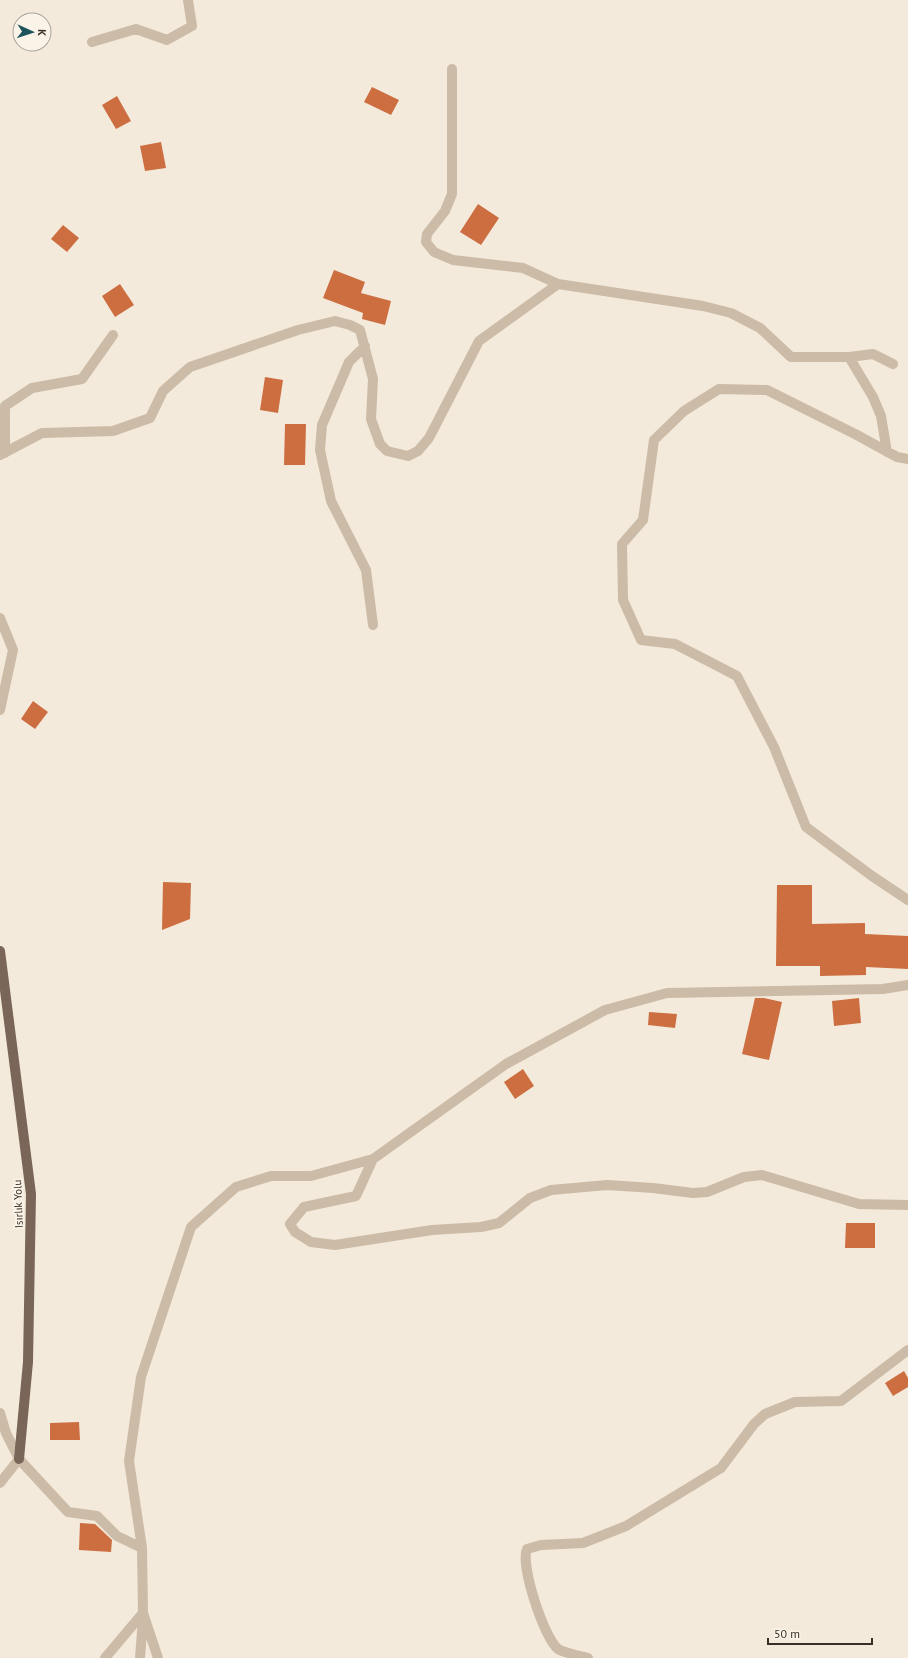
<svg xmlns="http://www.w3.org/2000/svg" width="908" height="1658" font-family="'PT Sans',sans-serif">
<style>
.building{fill:#cc6e40}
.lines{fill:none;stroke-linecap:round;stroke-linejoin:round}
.minor{stroke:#ccbba6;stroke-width:10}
.major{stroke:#7a6658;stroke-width:10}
.labels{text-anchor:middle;stroke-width:4;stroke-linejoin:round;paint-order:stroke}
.street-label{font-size:11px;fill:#382e28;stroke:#faf3e8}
</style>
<rect width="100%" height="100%" fill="#f3eadb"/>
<!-- building -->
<path class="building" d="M372 87 399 100 391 115 364 102Z
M117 96 131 121 116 129 102 105Z
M161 142 166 168 145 171 140 146Z
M478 204 499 218 481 245 460 232Z
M63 225 79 238 67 252 51 239Z
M334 270 365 282 361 293 391 301 385 325 362 319 363 313 323 298Z
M120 284 134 305 115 317 102 296Z
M265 377 283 380 278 413 260 410Z
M285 424H306L305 465H284Z
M33 701 48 712 35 729 21 719Z
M163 882 191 883 190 919 162 930Z
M777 885H812V924L865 923V934L908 936V969L866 967V975L820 976V966H776Z
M755 998H764L782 1002 769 1060 742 1054Z
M859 998 861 1023 834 1026 832 1001Z
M649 1012 677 1014 675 1028 648 1025Z
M523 1069 534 1086 515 1099 504 1082Z
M846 1223H875V1248H845Z
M904 1371 908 1378V1387L893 1396 885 1383Z
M79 1422 80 1440H50V1423Z
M80 1523 95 1524 112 1540 111 1552 79 1550Z"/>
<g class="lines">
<!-- minor -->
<path class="minor" d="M92 42 136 29 167 40 192 26 188 0
M452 69V194L445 211 427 234 426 242 434 252 453 260 523 268 558 284 703 306 731 313 760 328 791 357H849L873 354 893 364
M365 346 349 362 322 425 320 450 331 501 366 570 373 625
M849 357 873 397 881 416 887 452
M5 453V406L32 388 82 379 113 335
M0 455 42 433 113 431 150 418 163 391 190 367 298 330 335 321 350 325 360 330 373 379 371 419 380 444 387 451 408 456 418 451 429 438 479 341 558 284
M908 459 897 457 857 435 767 390 719 389 684 411 654 440 643 520 622 544 623 600 641 640 675 644 737 676 774 747 806 827 872 876 908 900
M0 618 13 650 0 710
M373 1159 356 1196 304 1207 290 1224 295 1232 311 1242 335 1245 432 1230 481 1227 499 1223 530 1198 551 1190 607 1185 653 1188 693 1193 707 1192 744 1177 762 1175 859 1204 908 1205
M0 1413 6 1433 19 1459 68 1512 97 1516 117 1536 142 1548
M0 1483 19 1459
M105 1658 143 1613
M140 1658 143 1619
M158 1658 143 1613 142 1548 129 1461 141 1377 191 1227 236 1187 271 1176H311L373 1159 506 1064 605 1010 667 993 883 989 908 985
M588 1658C580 1656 564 1653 558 1649 544 1638 520 1565 527 1549L541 1545 583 1543 626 1526 721 1468 754 1424 765 1414 795 1402 841 1401 908 1350"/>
<!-- major -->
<path class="major" d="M0 951 31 1194 28 1362 19 1459"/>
</g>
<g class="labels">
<!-- street labels -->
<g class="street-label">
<text transform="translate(18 1204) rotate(-92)" y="4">Isırlık Yolu</text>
</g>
</g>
<!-- north arrow -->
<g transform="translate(32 32) rotate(93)"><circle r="19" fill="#faf3e8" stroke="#aca49b"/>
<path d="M0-3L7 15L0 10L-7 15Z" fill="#1b525b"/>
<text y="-6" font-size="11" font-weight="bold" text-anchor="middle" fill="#382e28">K</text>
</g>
<!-- scale -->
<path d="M768 1638v6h104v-6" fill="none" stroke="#382e28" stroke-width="2"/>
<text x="774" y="1638" font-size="12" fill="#382e28" stroke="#faf3e8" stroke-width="3" paint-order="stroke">50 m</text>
</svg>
